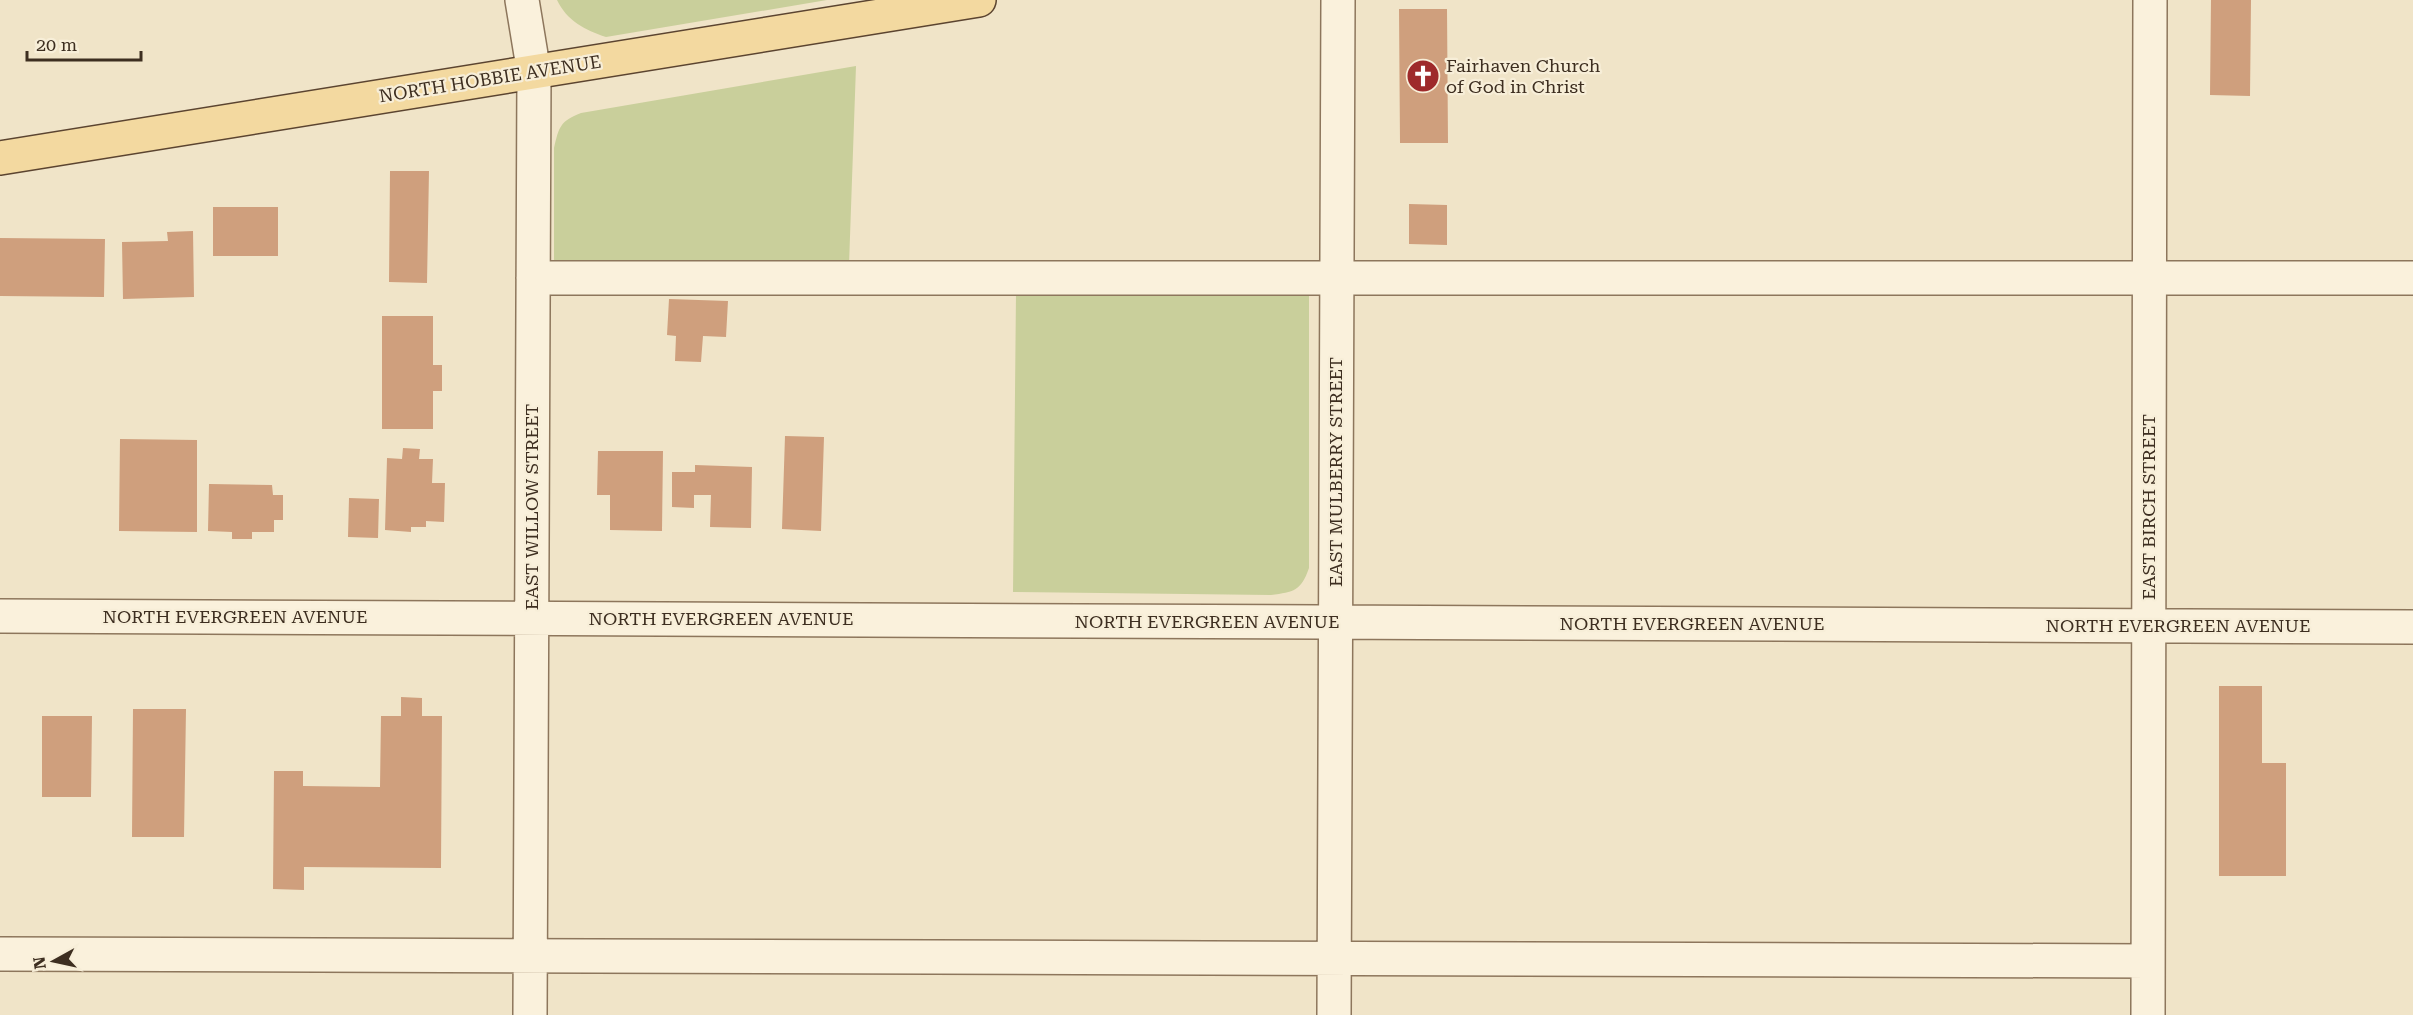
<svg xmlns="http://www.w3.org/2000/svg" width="2413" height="1015" font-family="'Roboto Serif',serif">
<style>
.green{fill:#c9cf9b}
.building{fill:#cf9f7d}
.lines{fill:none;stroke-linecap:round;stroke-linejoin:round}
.minor-casing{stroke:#8d765c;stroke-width:36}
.major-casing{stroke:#5b4430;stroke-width:36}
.minor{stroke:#faf1dc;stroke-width:33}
.major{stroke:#f3d9a0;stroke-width:33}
.labels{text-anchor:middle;stroke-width:4.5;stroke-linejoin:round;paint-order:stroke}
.poi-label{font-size:18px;fill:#3d2e20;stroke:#f7eed8;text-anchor:start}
.street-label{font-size:18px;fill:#3d2e20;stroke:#f7eed8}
</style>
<rect width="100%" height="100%" fill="#f0e4c8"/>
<!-- green -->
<path class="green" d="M557 0H827L606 37C585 30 567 21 557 0Z
M856 66 849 265 554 267V148C559 127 560 121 581 113Z
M1309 291V568C1301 591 1294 592 1271 595L1013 592 1016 293Z"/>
<!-- building -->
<path class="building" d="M2211 0H2251L2250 96 2210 95Z
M1399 9H1447L1448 143H1400Z
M390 171H429L427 283 389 282Z
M1409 204 1447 205V245L1409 244Z
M213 207H278V256H213Z
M193 231 194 297 123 299 122 242 168 241 167 232Z
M0 238 105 239 104 297 0 296Z
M669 299 728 301 726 337 703 336 701 362 675 361 676 336 667 335Z
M382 316H433V365H442V391H433V429H382Z
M785 436 824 437 821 531 782 529Z
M120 439 197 440V532L119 531Z
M403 448 420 449 419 459H433L432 483H445L444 522 426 521V527H411V532L385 530 387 458 402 459Z
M598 451H663L662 531 610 530V495H597Z
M695 465 752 467 751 528 710 527 711 495H694V508L672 507V472H695Z
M209 484 272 485 273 495H283V520H274V532H252V539H232V532L208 531Z
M349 498 379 499 378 538 348 537Z
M2219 686H2262V763H2286V876H2219Z
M401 697 422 698V716H442L441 868 304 867V890L273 889 274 771H303V786L380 787 381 716H401Z
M133 709H186L184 837H132Z
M42 716H92L91 797H42Z"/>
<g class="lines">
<defs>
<path id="minor" d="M522 0 534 73 530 1015
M533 278H2413
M0 616 2413 627
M0 954 2148 961
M1334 1015 1338 0
M2148 1015 2150 0"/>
<path id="major" d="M0 158 979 0"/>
</defs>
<!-- minor casing -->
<use href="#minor" class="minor-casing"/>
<!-- major casing -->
<use href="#major" class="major-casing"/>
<!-- minor -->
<use href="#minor" class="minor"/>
<!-- major -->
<use href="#major" class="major"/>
</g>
<!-- icons -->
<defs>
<symbol id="church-disc" viewBox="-11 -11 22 22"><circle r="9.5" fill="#9e2a2b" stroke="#f7eed8"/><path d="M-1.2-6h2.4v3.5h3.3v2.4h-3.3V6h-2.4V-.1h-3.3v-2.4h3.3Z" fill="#fff"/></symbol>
</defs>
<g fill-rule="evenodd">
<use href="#church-disc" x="1404" y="57" width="38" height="38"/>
</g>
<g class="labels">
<!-- poi labels -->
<g class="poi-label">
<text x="1446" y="72">Fairhaven Church<tspan x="1446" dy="21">of God in Christ</tspan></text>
</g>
<!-- street labels -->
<g class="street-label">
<text transform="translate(490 79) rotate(-9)" y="6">NORTH HOBBIE AVENUE</text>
<text transform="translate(1336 472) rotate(-90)" y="6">EAST MULBERRY STREET</text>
<text transform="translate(532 507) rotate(-90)" y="6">EAST WILLOW STREET</text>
<text transform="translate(2149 507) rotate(-90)" y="6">EAST BIRCH STREET</text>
<text x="235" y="623">NORTH EVERGREEN AVENUE</text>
<text x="721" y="625">NORTH EVERGREEN AVENUE</text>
<text x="1207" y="628">NORTH EVERGREEN AVENUE</text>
<text x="1692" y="630">NORTH EVERGREEN AVENUE</text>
<text x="2178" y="632">NORTH EVERGREEN AVENUE</text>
</g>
</g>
<!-- north arrow -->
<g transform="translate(54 961) rotate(262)" stroke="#f7eed8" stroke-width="4.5" paint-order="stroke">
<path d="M0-4.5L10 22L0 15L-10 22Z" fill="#3d2e20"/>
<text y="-9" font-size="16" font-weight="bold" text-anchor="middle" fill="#3d2e20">N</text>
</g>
<!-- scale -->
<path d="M27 51v9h114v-9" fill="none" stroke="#3d2e20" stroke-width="3"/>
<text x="36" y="51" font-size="18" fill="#3d2e20" stroke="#f7eed8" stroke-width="4.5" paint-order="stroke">20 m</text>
</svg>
